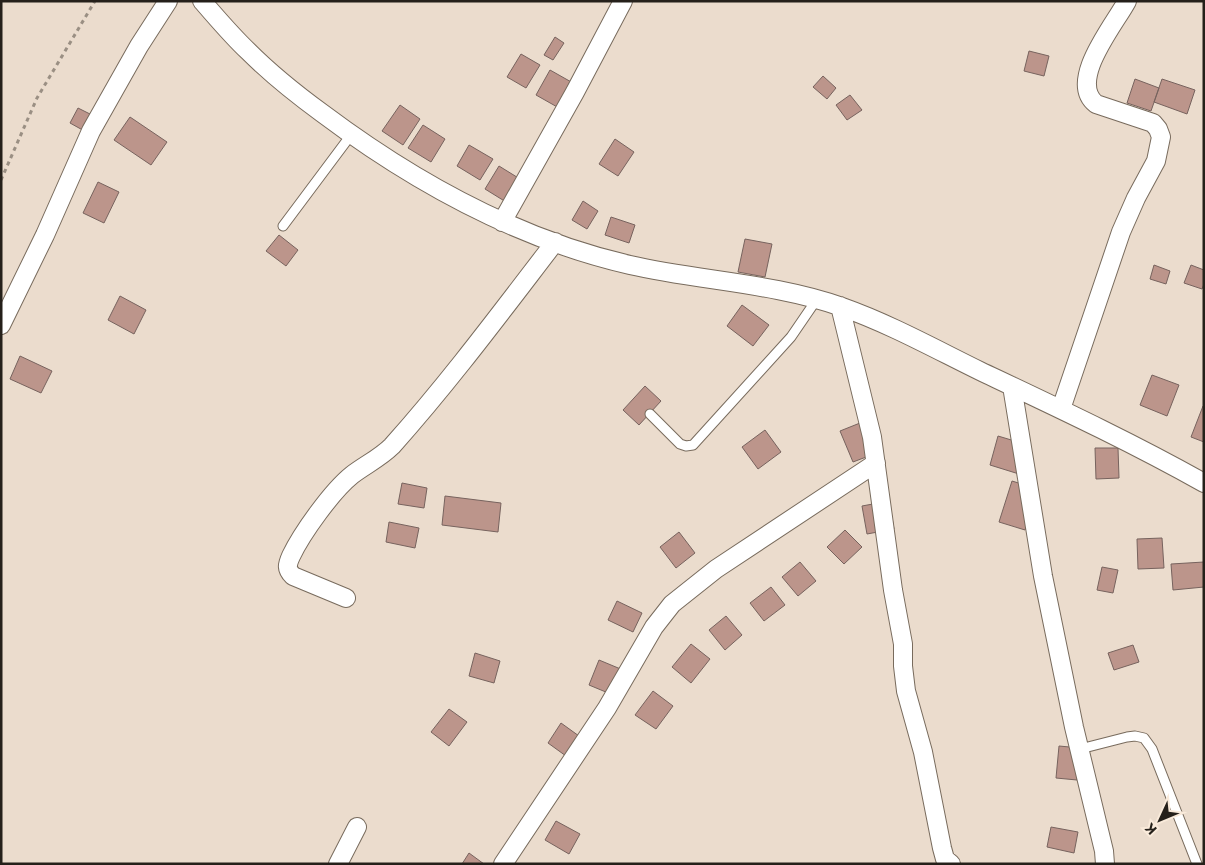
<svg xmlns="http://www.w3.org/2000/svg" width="1205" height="865" font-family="'IBM Plex Sans',sans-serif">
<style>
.building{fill:#bc958b;stroke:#77635e}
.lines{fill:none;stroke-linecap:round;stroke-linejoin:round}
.lane-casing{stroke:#786b5d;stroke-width:11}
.street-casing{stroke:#786b5d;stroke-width:20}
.path{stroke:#9a8f83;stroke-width:3;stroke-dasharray:4 4;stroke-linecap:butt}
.lane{stroke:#fff;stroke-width:9}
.street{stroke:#fff;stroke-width:18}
</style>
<rect width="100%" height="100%" fill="#ebdccd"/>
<!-- building -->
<path class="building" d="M555 37 564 43 553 60 544 55Z
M1029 51 1049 56 1044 76 1024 71Z
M521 54 540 65 526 88 507 77Z
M550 70 573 83 559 108 536 95Z
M823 76 836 88 827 99 813 87Z
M1135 79 1159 88 1151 111 1127 103Z
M1162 79 1195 90 1187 114 1154 102Z
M850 95 862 110 847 120 836 105Z
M400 105 420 119 403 145 382 131Z
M78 108 96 117 88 133 70 123Z
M130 117 167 142 151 165 114 140Z
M423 125 445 139 431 162 408 148Z
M615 139 634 152 618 176 599 164Z
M469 145 493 159 480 180 457 166Z
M499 166 520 179 506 202 485 189Z
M98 182 119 192 104 223 83 213Z
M583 201 598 211 587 229 572 220Z
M611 217 635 225 629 243 605 235Z
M279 235 298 250 286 266 266 251Z
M745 239 772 244 765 277 738 272Z
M1154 265 1170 271 1166 284 1150 279Z
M1191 265 1204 270V284L1202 289 1184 283Z
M120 296 146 310 134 334 108 320Z
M742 305 769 325 753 346 727 326Z
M20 356 52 371 41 393 10 379Z
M1152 375 1179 385 1167 416 1140 405Z
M645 386 661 401 639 425 623 410Z
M1203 406H1204V442L1191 437Z
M870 419 882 451 853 462 840 431Z
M765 430 781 452 758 469 742 447Z
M998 436 1028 445 1019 474 990 465Z
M1095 448H1118L1119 478 1096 479Z
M1012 481 1038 489 1025 530 999 522Z
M402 483 427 488 424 508 398 504Z
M445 496 501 503 498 532 442 525Z
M889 501 894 529 867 534 862 506Z
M389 522 419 528 415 548 386 542Z
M845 530 862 547 844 564 827 547Z
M679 532 695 553 676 568 660 547Z
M1162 538 1164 568 1138 569 1137 539Z
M800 562 816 581 798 596 782 577Z
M1204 562V587L1173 590 1171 564Z
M1102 567 1118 570 1113 593 1097 590Z
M771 587 785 605 764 621 750 603Z
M617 601 642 613 633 632 608 620Z
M726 616 742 635 725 650 709 630Z
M691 644 710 659 691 683 672 667Z
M1133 645 1139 662 1114 670 1108 653Z
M475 653 500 661 494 683 469 676Z
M599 660 623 670 613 695 589 685Z
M653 691 673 706 656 729 635 715Z
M449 709 467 722 449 746 431 732Z
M561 723 579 736 566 756 548 743Z
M1059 746 1080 748 1077 780 1056 778Z
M556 821 580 834 569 854 545 840Z
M1051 827 1078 832 1074 853 1047 847Z
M469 853 484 864H462Z"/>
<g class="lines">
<defs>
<path id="lane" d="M283 226 351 135
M650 414 680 444 686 446 693 445 791 337 817 299
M1080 749 1127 737 1135 736 1144 738 1152 749 1197 864"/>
<path id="street" d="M202 1C217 18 232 36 248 51 271 74 296 94 322 113 414 182 517 239 630 265 700 281 774 283 842 307 890 324 935 349 980 371 1056 407 1131 442 1204 483
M502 222 575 92 623 1
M840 306 872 437 893 590 903 644V666L906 691 923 752 942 848 945 859 951 864
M1 325 45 235 91 131 139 46 168 1
M1012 386 1043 576 1074 727 1104 851 1105 864
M1061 409 1121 232 1136 198 1156 161 1161 137 1158 129 1153 123 1096 104C1067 81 1115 24 1127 1
M346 598 293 576C286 569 287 565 291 556 302 533 332 491 352 475 365 465 380 458 392 446 450 381 502 311 555 242
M338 864 357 827
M503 864 607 708 654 627 672 604 716 569 876 463"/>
</defs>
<!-- lane casing -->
<use href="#lane" class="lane-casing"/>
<!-- street casing -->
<use href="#street" class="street-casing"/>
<!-- path -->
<path class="path" d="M1 180 37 98 95 1"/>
<!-- lane -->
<use href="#lane" class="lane"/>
<!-- street -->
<use href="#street" class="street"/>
</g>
<!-- border -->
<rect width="1205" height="865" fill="none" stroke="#25201a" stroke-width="5"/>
<!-- north arrow -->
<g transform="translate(1160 820) rotate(226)" stroke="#f9eada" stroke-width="4" paint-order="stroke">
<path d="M0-4L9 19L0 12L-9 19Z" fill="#25201a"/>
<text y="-8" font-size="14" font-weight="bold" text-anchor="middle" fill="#25201a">K</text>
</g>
</svg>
